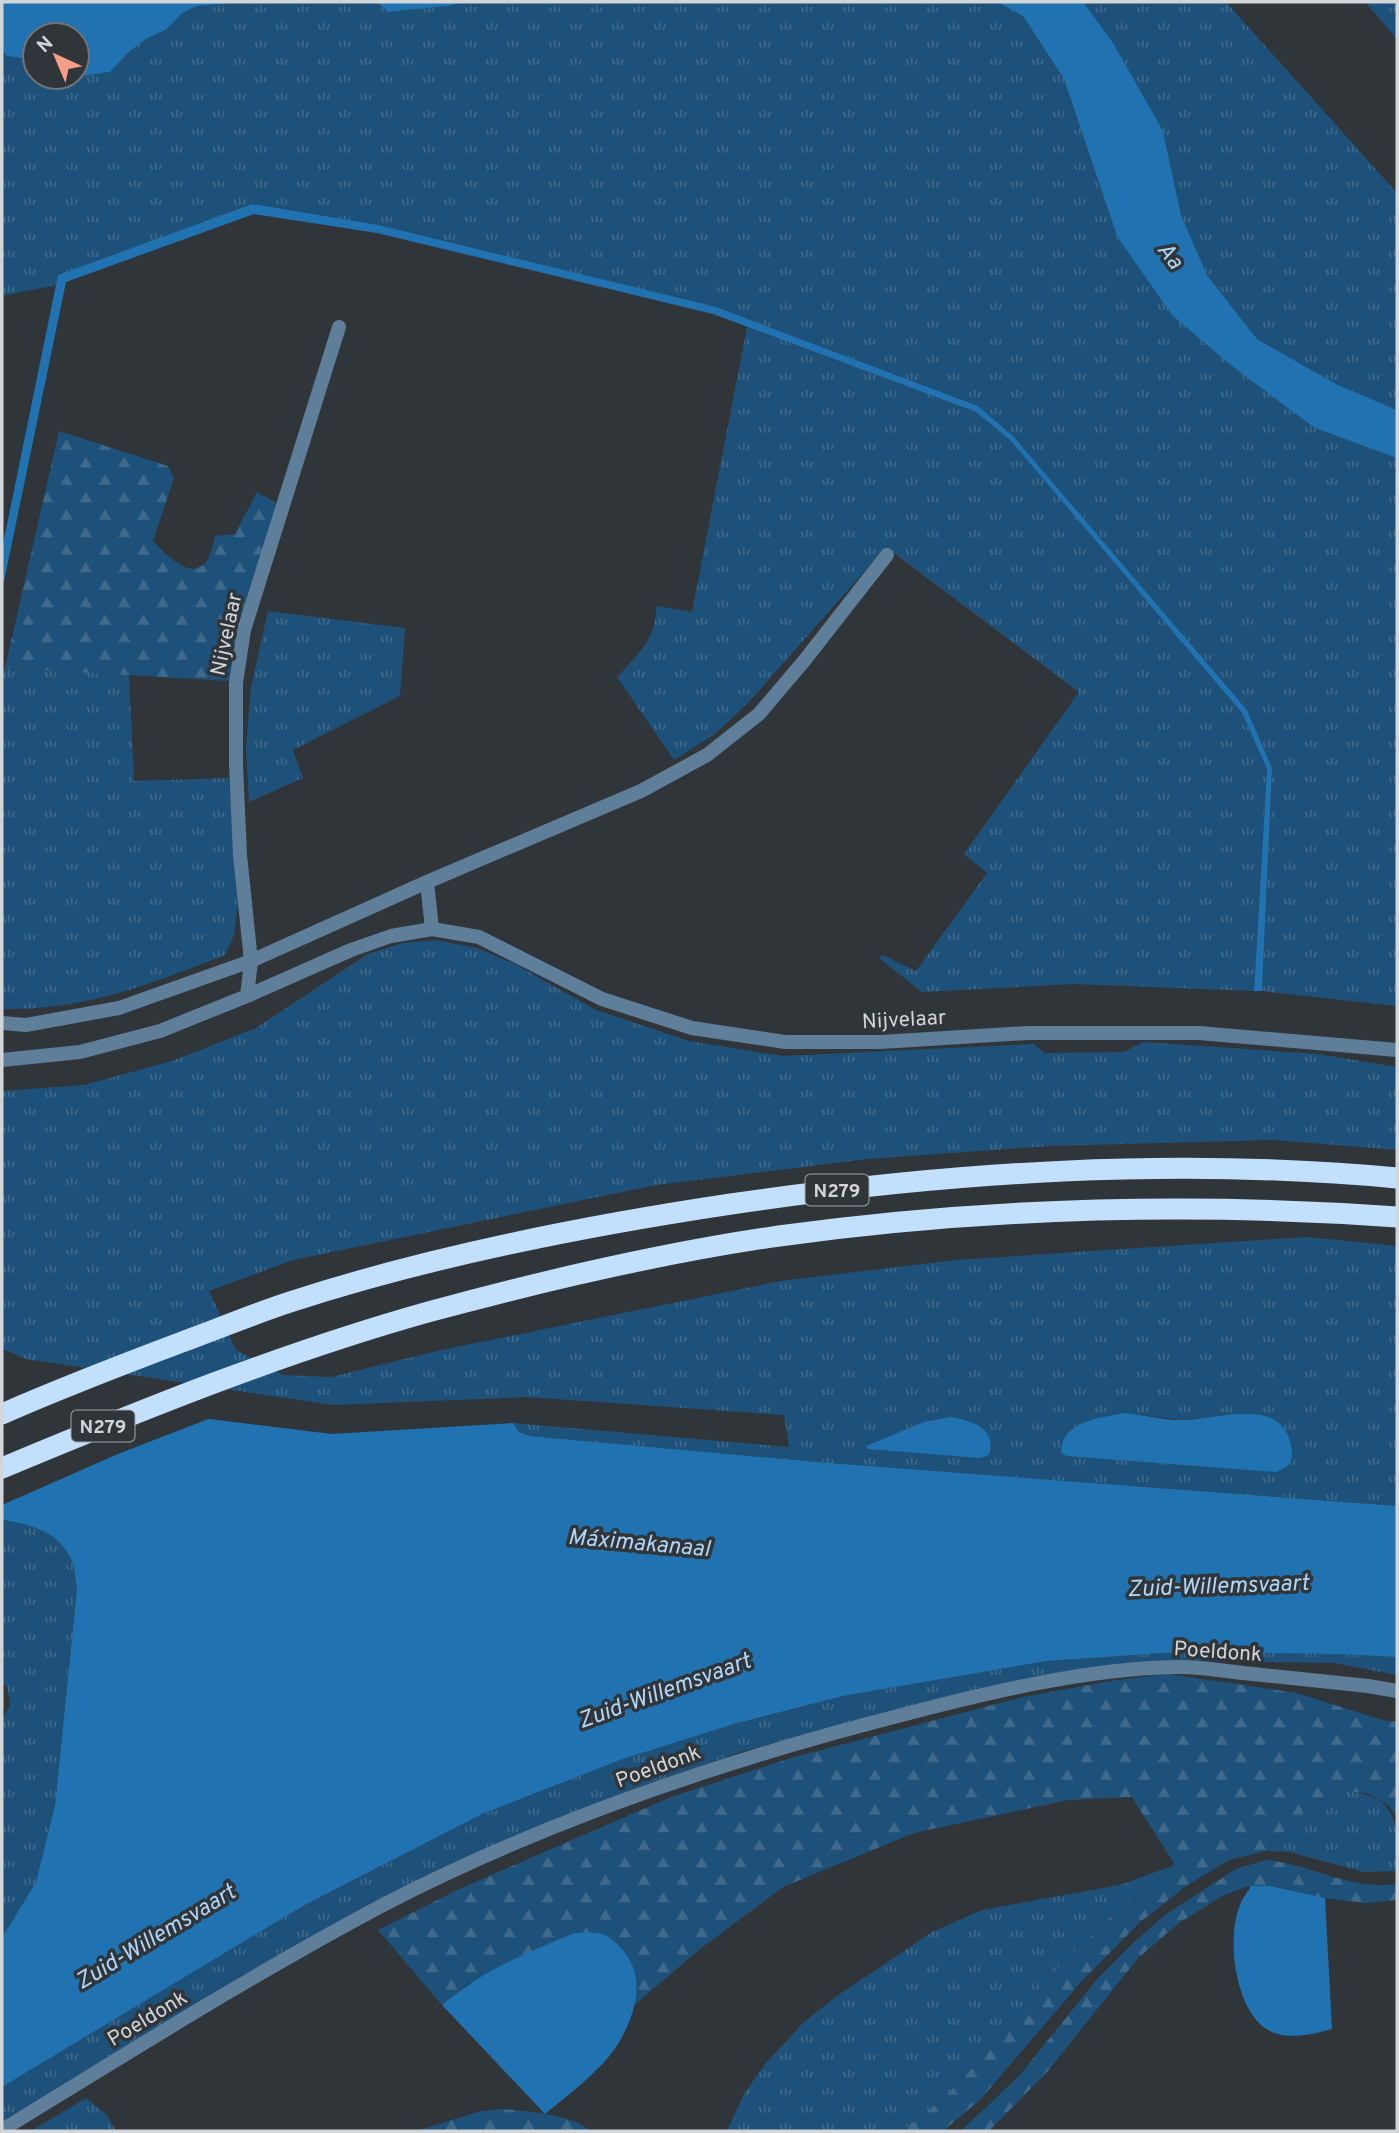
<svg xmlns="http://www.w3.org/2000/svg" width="1399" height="2133" font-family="Overpass,sans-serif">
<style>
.grass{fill:url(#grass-tufts);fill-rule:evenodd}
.forest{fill:url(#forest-firs)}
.water{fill:#2073b0}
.pier{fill:#30353a}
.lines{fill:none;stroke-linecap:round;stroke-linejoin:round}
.street{stroke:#5f7e9a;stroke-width:14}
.highway{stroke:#c2e0fb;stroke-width:21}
.labels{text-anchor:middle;stroke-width:7;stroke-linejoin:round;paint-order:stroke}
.shield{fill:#30353a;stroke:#a2a6a9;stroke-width:2}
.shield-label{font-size:19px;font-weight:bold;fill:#d3d6d9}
.street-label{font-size:21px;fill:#d3d6d9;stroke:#30353a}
.water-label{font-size:23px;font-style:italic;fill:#b1d6f7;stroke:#30353a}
</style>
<defs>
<pattern id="grass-tufts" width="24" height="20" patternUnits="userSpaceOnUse" patternTransform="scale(1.75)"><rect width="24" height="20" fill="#1e5179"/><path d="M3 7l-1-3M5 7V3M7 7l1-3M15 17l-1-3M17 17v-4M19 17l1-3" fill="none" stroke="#3e698b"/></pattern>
<pattern id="forest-firs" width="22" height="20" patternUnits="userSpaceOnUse" patternTransform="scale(1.75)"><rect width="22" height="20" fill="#1e5179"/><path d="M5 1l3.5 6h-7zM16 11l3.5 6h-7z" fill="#3e698b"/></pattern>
</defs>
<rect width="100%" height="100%" fill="#30353a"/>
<!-- grass -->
<path class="grass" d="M249 2H377L388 12 448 6 461 2H997L1023 16 1064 79 1117 236 1315 428 1397 458V1006L1262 991 1272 768 1247 710 1013 436 978 406 716 307 252 204 58 275 56 285 2 296V51L7 56 35 60V77H77V75L110 72 130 51 146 39 167 29 182 13 197 6Z
M1083 2H1226L1397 193V410L1338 385 1257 339 1207 275 1181 215 1163 131Z
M1365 2H1397V39Z
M747 327 976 412 1010 440 1242 713 1267 769 1254 991 1074 984 922 992 879 958 882 955 916 971 987 873 964 854 1079 692 886 547 749 702 715 734 674 760 617 677C638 654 657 639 656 606L692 612Z
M268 611 405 628 400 696 293 750 303 778 249 802 246 748 251 687Z
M5 668 129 675 134 781 229 778 238 902 234 935 225 955C148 985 86 1010 2 1009V679Z
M435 940 477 948 515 964 596 1010 689 1041 783 1056 1034 1044 1045 1053 1124 1052 1143 1042 1318 1054 1397 1067V1150L1275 1140 1049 1146 868 1159 656 1185 293 1260 209 1291 236 1350 283 1375 331 1377 441 1350 781 1281 956 1260 1307 1237 1397 1246V1506L829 1463 530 1436 518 1432 513 1423 789 1447 784 1415 527 1397 333 1405 26 1359 2 1349V1091L84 1085 172 1061 256 1028 368 954 403 943ZM1126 1413 1182 1420 1249 1413 1061 1446Z
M2 1520C30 1524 60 1532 72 1561 75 1569 75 1580 77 1589L55 1805 36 1882 2 1938V1720L10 1705 7 1687 2 1683Z
M1179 1652 1335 1654 1397 1657V1675L1334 1663 1177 1661 945 1698 744 1751 633 1789 495 1846 232 1985 2 2122V2087L303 1906 482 1814 623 1759 734 1724 843 1696 1047 1661Z
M1342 1790C1399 1797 1397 1818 1397 1871L1364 1872 1289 1852 1265 1851 1315 1801Z
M1175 1865 1110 1917 1048 1978 986 2053 940 2102 901 2131H727L744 2094 765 2064 804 2022 837 1996 932 1932 982 1910 1120 1885Z
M86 2098 106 2114 116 2131H31Z"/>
<!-- forest -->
<path class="forest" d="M59 431 168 466 174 478 153 541C163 551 189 581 205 563 211 557 213 544 215 536L235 534 257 492 278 504 232 652 230 681 5 668Z
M1168 1674 1297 1693 1382 1720 1397 1722V1817L1388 1805 1367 1793 1342 1791 1315 1801 1265 1851 1229 1860 1186 1886 1139 1923 1081 1982 980 2100 943 2131H901L940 2102 986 2053 1048 1978 1110 1917 1175 1865 1132 1797 1068 1800 914 1833 783 1887 700 1949 633 2006 637 1988 469 1983 442 2005 378 1930 457 1890 671 1797 791 1758 1023 1697 1110 1681Z
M1266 1860C1311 1864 1351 1891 1397 1884V1900L1366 1903 1324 1898 1270 1886 1245 1887 1222 1896 1179 1923 1138 1958 1048 2071 989 2131H961L1019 2076 1099 1977 1132 1944 1165 1915 1236 1869Z
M502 2109C531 2112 567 2113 591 2131H416L481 2111Z"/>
<!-- water -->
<path class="water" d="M2 2H248L197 6 182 13 167 29 146 39 130 51 110 72 81 76 77 75V35H35V60L7 56 2 51Z
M377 2H461L448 6 388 12Z
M997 2H1083L1113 43 1163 131 1181 215 1207 275 1257 339 1338 385 1397 410V458L1315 428 1232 366 1172 315 1117 236 1064 79 1023 16Z
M252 204 378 225 716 307 978 406 1013 436 1247 710 1272 768 1262 991H1254L1267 769 1242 713 1010 440 976 412 713 314 377 233 254 214 66 282 2 591V549L58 275Z
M2 1382 177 1415 332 1434 513 1423 519 1432 530 1436 829 1463 1397 1506V1657L1335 1654 1179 1652 1047 1661 843 1696 734 1724 623 1759 482 1814 303 1906 2 2087V1938L36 1882 55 1805 77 1589C75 1580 75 1569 72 1561 60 1532 30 1524 2 1520Z
M1126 1413C1145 1415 1166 1421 1186 1420 1224 1418 1288 1395 1292 1453 1292 1465 1286 1468 1276 1472L1067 1456 1061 1453C1060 1421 1103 1417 1126 1413Z
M951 1417C972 1421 997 1428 989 1455L980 1458 868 1449 866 1446 924 1422Z
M1251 1886H1270L1325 1898 1332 2029C1314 2034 1287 2041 1268 2030 1235 2011 1226 1938 1240 1905 1242 1898 1248 1892 1251 1886Z
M575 1933C583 1933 595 1932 602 1934 609 1936 615 1942 620 1947 648 1975 636 2016 616 2047 601 2070 567 2096 545 2114L442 2005C484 1970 525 1953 575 1933Z"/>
<!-- pier -->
<path class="pier" d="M2 1379 178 1411 216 1416 118 1454 2 1505Z"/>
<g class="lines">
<!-- street -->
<path class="street" d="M427 882 432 929
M247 996 251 961 240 855 236 765V683L244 630 339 327
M2 1023 26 1025 119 1008 251 961 427 882 641 791 707 755 759 714 804 661 887 555
M2 1060 80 1052 160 1031 247 996 351 950 391 936 432 929 479 937 602 999 692 1028 785 1042H880L1028 1033H1199L1397 1050
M2 2130C128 2053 253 1974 383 1905 545 1821 719 1762 894 1717 981 1694 1088 1668 1177 1667 1199 1666 1222 1671 1243 1673 1285 1677 1327 1682 1368 1686L1397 1691"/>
<!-- highway -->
<path class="highway" d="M2 1414C61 1388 121 1365 182 1342 218 1329 253 1314 290 1302 431 1256 584 1226 731 1204 951 1172 1175 1157 1397 1178
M2 1468C141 1410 282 1353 428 1312 542 1281 661 1253 779 1236 984 1208 1191 1202 1397 1217"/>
</g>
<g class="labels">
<!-- shield labels -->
<g class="shield">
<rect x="805.5" y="1174.5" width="63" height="31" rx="5"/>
<rect x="71.5" y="1410.5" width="63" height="31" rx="5"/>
</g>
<g class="shield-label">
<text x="837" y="1197">N279</text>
<text x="103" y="1433">N279</text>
</g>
<!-- street labels -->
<g class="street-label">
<text transform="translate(226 634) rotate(-78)" y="7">Nijvelaar</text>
<text transform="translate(904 1019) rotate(-3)" y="7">Nijvelaar</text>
<text transform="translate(1218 1651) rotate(4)" y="7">Poeldonk</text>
<text transform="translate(658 1766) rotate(-20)" y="7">Poeldonk</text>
<text transform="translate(147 2018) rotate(-31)" y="7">Poeldonk</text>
</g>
<!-- water labels -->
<g class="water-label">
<text transform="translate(1171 255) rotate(53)" y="8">Aa</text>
<text transform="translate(639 1542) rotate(5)" y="8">Máximakanaal</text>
<text transform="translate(1218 1585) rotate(-2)" y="8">Zuid-Willemsvaart</text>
<text transform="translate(664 1690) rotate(-20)" y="8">Zuid-Willemsvaart</text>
<text transform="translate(155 1936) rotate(-31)" y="8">Zuid-Willemsvaart</text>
</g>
</g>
<!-- border -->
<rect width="1399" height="2133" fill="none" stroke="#d3d6d9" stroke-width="7"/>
<!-- north arrow -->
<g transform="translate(56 56) rotate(316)"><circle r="33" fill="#30353a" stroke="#71757a" stroke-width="2"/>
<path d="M0-5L12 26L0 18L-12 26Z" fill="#f49e87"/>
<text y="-10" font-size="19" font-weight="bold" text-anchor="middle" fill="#d3d6d9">N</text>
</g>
</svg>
